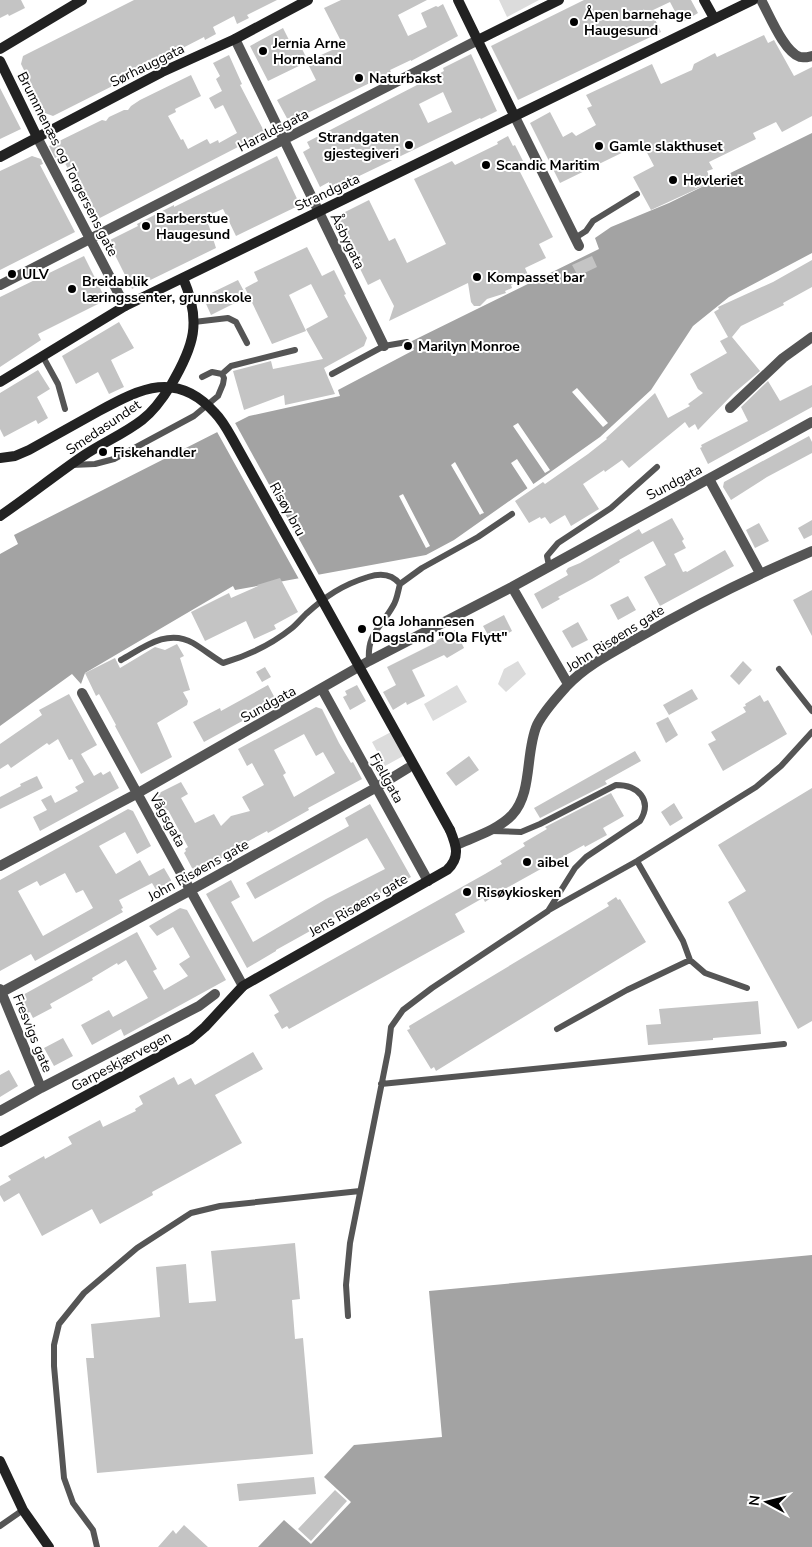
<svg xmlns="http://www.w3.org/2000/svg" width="812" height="1547" font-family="'Nunito Sans',sans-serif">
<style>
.green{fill:#dcdcdc}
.water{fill:#a3a3a3}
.pier{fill:#fff}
.building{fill:#c4c4c4;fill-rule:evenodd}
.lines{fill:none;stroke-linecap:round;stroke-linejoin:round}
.lane{stroke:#555;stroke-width:6}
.street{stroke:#555;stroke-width:10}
.secondary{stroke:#222;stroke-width:10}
.secondary-bridge{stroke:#222;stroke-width:10}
.poi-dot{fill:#000;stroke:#fff;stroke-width:2}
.labels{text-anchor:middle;stroke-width:4;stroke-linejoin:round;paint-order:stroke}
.poi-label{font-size:14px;font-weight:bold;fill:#000;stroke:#fff;text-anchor:start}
.street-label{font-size:14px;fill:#000;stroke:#fff}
</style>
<rect width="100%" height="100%" fill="#fff"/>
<!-- green -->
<path class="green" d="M499 0H539L507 17Z
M518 661 526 674 506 692 498 684 504 669Z
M457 685 467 702 433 721 424 704Z
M393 731 405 755 385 766 372 742Z"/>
<!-- water -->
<path class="water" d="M812 133V253L729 297 693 326 651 390 600 437 454 540 426 555 235 590 233 586 85 673 81 684 72 674 0 726V554L18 544 14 535 249 416 340 396 338 390 414 350 410 342 599 249 595 238 611 227 669 203Z
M812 1255V1547H258L284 1520 311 1544 351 1502 324 1477 354 1445 442 1437 429 1291Z"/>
<!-- pier -->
<path class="pier" d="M577 388 608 423 603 427 572 392Z
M234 421 320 577 300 581 216 430Z
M518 423 550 470 545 473 513 426Z
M517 459 534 485 528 489 511 463Z
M455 462 484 513 481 514 480 515 451 465Z
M403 494 430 546 426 548 399 496Z"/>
<!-- building -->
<path class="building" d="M0 0H21L25 8 9 16 8 14 0 18Z
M134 0H277L247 15 249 18 237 24 234 16 213 27 216 34 205 40 204 37 169 55 170 57 53 116 45 113 21 64 23 56Z
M341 0H427L398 15 408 36 427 27 421 13 436 6 438 7 443 4 458 36 411 61V60L390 70 391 72 374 81 289 122 277 100 316 80 307 62 268 81 250 46 283 28 292 46 299 43 308 61 343 45 324 8Z
M584 0H691L698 13 681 23 670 2 651 11 661 32 518 100 491 46Z
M764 35 768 43 774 40 794 76 812 67V116L782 132 776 122 753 133 756 139 709 162 713 169 707 171 712 182 651 210 633 177 654 166 642 143 560 183 530 123 550 112 563 137 572 132 576 136 596 125 587 108 592 106 586 95 652 64 661 84 692 70 694 64 715 53 717 57Z
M471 54 497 111 481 119 480 118 330 190 329 182 320 187 303 152 310 148 307 142 444 71 443 68ZM443 92 452 112 428 123 419 104Z
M229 55 242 84 240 85 265 133 94 221 61 155 55 158 49 146 102 120 106 121 109 117 124 110H128L131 106 140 100 191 75 201 96 175 109 176 112 168 116 181 140 183 139 188 149 207 139 210 144 218 140 219 143 237 133 223 105 215 109 209 98 222 91 216 79 220 76 213 63Z
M0 88 21 129 0 139Z
M508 136 513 146 515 145 523 161 516 164 553 237 539 244 546 258 525 268 529 277 511 285 512 288 505 291 506 293 487 299 480 306H474L471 302 468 283 389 321 394 306 380 279 368 285 338 224 343 213 369 200 389 241 395 238 407 263 446 244 414 179 452 161 455 165 498 144 497 142Z
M32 156 41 159 43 164 40 165 75 232 0 270V171Z
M277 156 300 205 236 236 223 209 204 217 209 226 216 248 132 289 108 241 138 226 137 224 174 205V207Z
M307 247 322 276 334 270 346 294 344 295 367 338 364 346 324 368 335 394 285 405 284 395 244 410 233 371 271 361 273 369 323 359 306 329 328 317 311 284 289 295 306 331 272 344 245 288 258 281 254 272Z
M84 256 106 300 38 334 41 340 0 367V297Z
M592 256 597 267 578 276 572 265Z
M812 260V287L783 303 784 305 741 326 732 337 760 371 734 393 698 430 695 424 689 428 685 422 629 468 622 460 605 472 604 470 583 484 599 509 571 526 565 515 550 524 545 517 541 519 540 517 529 523 515 501 543 482 545 484 588 454 607 439 606 438 655 393 668 418 690 406 688 404 703 393 698 389 690 374 727 353 720 341 728 337 714 312 719 309 718 307 773 282Z
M238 280 247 297 211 315 203 297Z
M119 322 134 348 111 360 124 387 109 394 98 372 76 384 62 356Z
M38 370 50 389 37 397 48 418 38 424 36 420 4 437 0 429V393Z
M768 381 780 401 812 385V407L708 464 700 448 702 447 701 445 748 421 741 407Z
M809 436 812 442V453L767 477 731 500 723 487 724 482Z
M672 518 684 539 682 541 686 548 674 554 683 572 686 571 687 572 725 550 734 566 660 606 644 577 666 565 653 541 619 560 620 562 592 579 558 597 560 599 542 609 534 594 568 575 566 571 568 568 580 563 639 529 642 534Z
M812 520V535L804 539 798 528Z
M759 523 769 541 755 548 746 530Z
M280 578 298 612 274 625 276 629 254 639 246 621 205 641 191 612 229 593 231 598 258 586 257 585Z
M812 590V636L793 600Z
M628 596 636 610 618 620 610 605Z
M504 615 512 631 492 642 483 626Z
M578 622 588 640 572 648 562 631Z
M455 630 464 648 447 658 444 655 412 670 425 696 407 705 406 702 393 710 383 692 396 685 387 667 437 642 436 641Z
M177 644 184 656 180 658 190 690 183 692 188 701 187 705 157 723 172 757 141 774 115 726 116 725 99 694 96 696 85 673 115 658 120 668 155 647 165 650Z
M743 661 752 670 739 685 730 676Z
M265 667 271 677 262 682 256 672Z
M268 685 277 702 204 742 193 722 220 708 221 711Z
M357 685 366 701 350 710 343 697 347 695 345 691Z
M692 689 698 699 669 715 663 705Z
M69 694 97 745 81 754 94 776 101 772 103 775 110 771 119 788 40 831 33 817 47 810 41 800 51 795 55 803 78 791 75 787 84 782 72 759 69 760 58 739 49 745 47 743 11 768 8 764 0 769V744L42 715 39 710Z
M760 695 764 702 768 700 787 734 723 771 708 744 716 740 711 732 746 712 743 707 746 706 745 704Z
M316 707 322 709 339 743 351 763 353 762 362 779 308 808 309 810 268 833 267 831 234 849 235 851 216 861 215 860 196 870 192 868 184 853 186 851 185 849 188 847 168 810 161 813 154 799 155 795 181 782 188 794 181 798 195 823 214 814 221 826 231 816 250 811 242 797 264 785 252 763 247 766 238 749ZM304 734 316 756 323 752 335 773 294 797 283 775 286 773 274 750Z
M668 717 678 735 666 743 656 723Z
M635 751 641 761 605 781 607 784 540 818 534 808Z
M469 756 479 770 456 786 446 773Z
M37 776 43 788 0 809V797L21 786 20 784Z
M812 788V1021L798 1029 728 902 746 891 718 845Z
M611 793 624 816 603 828 607 835 585 847 584 845 494 895V896L485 902 483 898 455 914 465 932 289 1029 287 1026 282 1029 274 1015 279 1012 269 995 485 874 502 864 500 861 525 846 523 843 547 829 545 827Z
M674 803 683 818 670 826 661 812Z
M370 804 411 877 380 893 377 888 364 901 276 950V951L247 968 206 894 231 880 240 897 231 902 253 942 326 899 385 869 367 838 255 899 246 883 349 826 345 818Z
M128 809 133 811 151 846 137 854 125 832 99 846 116 874 140 860 149 876 164 868 171 880 169 887 158 893 152 883 119 900 123 908 121 909 123 912 35 961 31 954 0 971V880ZM65 873 76 893 83 890 93 908 43 936 18 891 37 881 40 886Z
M616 897 618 900 620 899 646 942 436 1071 434 1067 431 1069 407 1030 410 1029 409 1026 609 906 607 903Z
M180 908 187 910 226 980 124 1036 121 1029 92 1045 81 1025 109 1010 113 1017 148 998 126 960 118 965 117 963 92 978 93 980 50 1004 52 1008 33 1018 30 1012 24 1015 19 1006 24 1002 21 996 137 932 157 969 153 971 164 990 188 976 179 964 190 957 173 927 157 936 149 926Z
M758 1001 761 1034 713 1038V1040L648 1045 646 1025 661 1024 659 1009Z
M63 1038 73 1056 54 1066 44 1048Z
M253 1052 263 1069 215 1095 242 1143 152 1192 153 1195 100 1224 92 1209 42 1236 19 1193 4 1202 0 1195V1186L11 1180 8 1176 44 1156 45 1159 72 1144 68 1137 100 1120 103 1127 136 1111 135 1109 143 1104 139 1096 174 1077 178 1085 191 1078 195 1085Z
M9 1070 18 1086 0 1097V1075Z
M295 1243 300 1299 292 1300 295 1339 303 1338 313 1454 97 1473 86 1358H94L91 1324 160 1317 156 1267 186 1264 189 1303 216 1301 211 1251Z
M314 1477 316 1494 239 1501 237 1484Z
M335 1490 347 1501 311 1541 298 1529Z
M184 1525 208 1547H158L173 1530 176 1534Z"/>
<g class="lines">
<!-- lane -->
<path class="lane" d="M575 238 586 231 593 221 637 194
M194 322 228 318 236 322 247 343
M42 355 58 384 65 409
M222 374 231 366 295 350
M332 374 384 346 407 342
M202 377 212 372 222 374
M72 465 95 464 114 459 194 416 218 396 223 384 224 378 222 374
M549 566 547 556 558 543 611 508 657 467
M121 660C143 648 167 628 193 643 203 649 213 657 223 663 247 656 272 644 292 628 297 624 301 619 306 614 326 596 342 585 368 577 380 573 392 574 400 584
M369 661C367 633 380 629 393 606 397 600 398 591 400 584L422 568 478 537 512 514
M779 669 812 711
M549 910 637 861 756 787 781 766 812 732
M690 960 705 973 747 988
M557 1029 627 990 690 960 683 941 637 861
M381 1084 784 1044
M348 1316 346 1285 350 1243 388 1052 391 1027 403 1010 432 988 548 911 575 868 586 857 640 821C653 800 638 785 616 785L540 824 521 832 492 831
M0 1526 23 1510
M97 1547 93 1530 73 1503 64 1478 54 1366V1345L59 1324 84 1293 137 1248 191 1213 220 1206 360 1191"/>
<!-- street -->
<path class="street" d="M761 0C769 14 784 52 800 57 804 58 808 57 812 56
M235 39 384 346
M514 115 579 246
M37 137 125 306
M0 285 478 40
M730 408 783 358 812 337
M709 479 760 573
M512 587 568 684
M322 689 428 881
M82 693 243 986
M456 845C474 837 498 830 512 815 533 793 525 752 537 725 544 711 557 697 567 686 585 666 613 652 636 639 693 606 751 577 812 551
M0 866 138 793 369 661 512 587 812 422
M0 989 41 1088
M0 993 191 890 377 787 408 768
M0 1111 41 1088 199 1006 215 994"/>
<!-- secondary -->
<path class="secondary" d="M458 0 514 115
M704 0 714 18
M478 40 559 0
M0 49 82 0
M0 61 37 137
M0 157 162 72 235 39 308 0
M0 382 125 306 753 0
M0 516C28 497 55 475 83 456 102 443 124 434 142 420 154 411 163 398 171 385 194 346 202 322 183 278
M0 1142 191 1039 205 1027 243 986 447 870C461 857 456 845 450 830
M0 1461 23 1510 49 1547"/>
<!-- secondary-bridge -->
<path class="secondary-bridge" d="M0 458 15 456 29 450C52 437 76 424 99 411 141 388 177 370 215 413 222 420 227 429 232 438L450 830"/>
</g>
<!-- markers -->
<g class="poi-dot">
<circle cx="574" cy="22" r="5"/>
<circle cx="263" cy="51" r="5"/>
<circle cx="359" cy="78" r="5"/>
<circle cx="409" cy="145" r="5"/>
<circle cx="599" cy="146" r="5"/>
<circle cx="486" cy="165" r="5"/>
<circle cx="673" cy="180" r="5"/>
<circle cx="146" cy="226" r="5"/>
<circle cx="12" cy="274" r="5"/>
<circle cx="477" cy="277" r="5"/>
<circle cx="72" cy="289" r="5"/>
<circle cx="408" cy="346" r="5"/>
<circle cx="103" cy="452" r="5"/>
<circle cx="362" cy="629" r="5"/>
<circle cx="527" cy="862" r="5"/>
<circle cx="467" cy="892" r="5"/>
</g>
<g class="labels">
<!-- poi labels -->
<g class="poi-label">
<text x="584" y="19">Åpen barnehage<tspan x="584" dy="16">Haugesund</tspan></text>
<text x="273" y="48">Jernia Arne<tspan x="273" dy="16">Horneland</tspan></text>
<text x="369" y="83">Naturbakst</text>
<text x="399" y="142" text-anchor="end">Strandgaten<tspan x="399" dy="16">gjestegiveri</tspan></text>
<text x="609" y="151">Gamle slakthuset</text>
<text x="496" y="170">Scandic Maritim</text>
<text x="683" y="185">Høvleriet</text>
<text x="156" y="223">Barberstue<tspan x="156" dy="16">Haugesund</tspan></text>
<text x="22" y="279">ULV</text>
<text x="487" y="282">Kompasset bar</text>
<text x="82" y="286">Breidablik<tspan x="82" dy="16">læringssenter, grunnskole</tspan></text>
<text x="418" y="351">Marilyn Monroe</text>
<text x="113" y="457">Fiskehandler</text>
<text x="372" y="626">Ola Johannesen<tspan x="372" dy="16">Dagsland "Ola Flytt"</tspan></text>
<text x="537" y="867">aibel</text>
<text x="477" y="897">Risøykiosken</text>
</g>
<!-- street labels -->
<g class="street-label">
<text transform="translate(147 65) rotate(-26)" y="5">Sørhauggata</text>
<text transform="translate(273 130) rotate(-27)" y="5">Haraldsgata</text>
<text transform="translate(68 164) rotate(63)" y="5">Brummenæs og Torgersens gate</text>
<text transform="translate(327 192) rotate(-25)" y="5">Strandgata</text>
<text transform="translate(348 241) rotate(64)" y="5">Åsbygata</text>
<text transform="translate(103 427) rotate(-34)" y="5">Smedasundet</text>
<text transform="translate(674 482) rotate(-28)" y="5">Sundgata</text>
<text transform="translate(288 509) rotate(61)" y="5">Risøy bru</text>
<text transform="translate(615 638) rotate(-32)" y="5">John Risøens gate</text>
<text transform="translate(268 704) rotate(-29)" y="5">Sundgata</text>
<text transform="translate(387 778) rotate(61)" y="5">Fjellgata</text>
<text transform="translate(168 820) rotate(61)" y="5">Vågsgata</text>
<text transform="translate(198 870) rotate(-29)" y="5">John Risøens gate</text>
<text transform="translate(358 905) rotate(-30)" y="5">Jens Risøens gate</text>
<text transform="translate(33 1033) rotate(68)" y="5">Fresvigs gate</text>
<text transform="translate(121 1061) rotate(-28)" y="5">Garpeskjærvegen</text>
</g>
</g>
<!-- north arrow -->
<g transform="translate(767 1502) rotate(277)" stroke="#ffffff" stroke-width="4" paint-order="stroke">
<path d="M0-4L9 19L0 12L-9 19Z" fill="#000000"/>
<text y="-8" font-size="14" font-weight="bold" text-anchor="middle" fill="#000000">N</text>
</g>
</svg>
